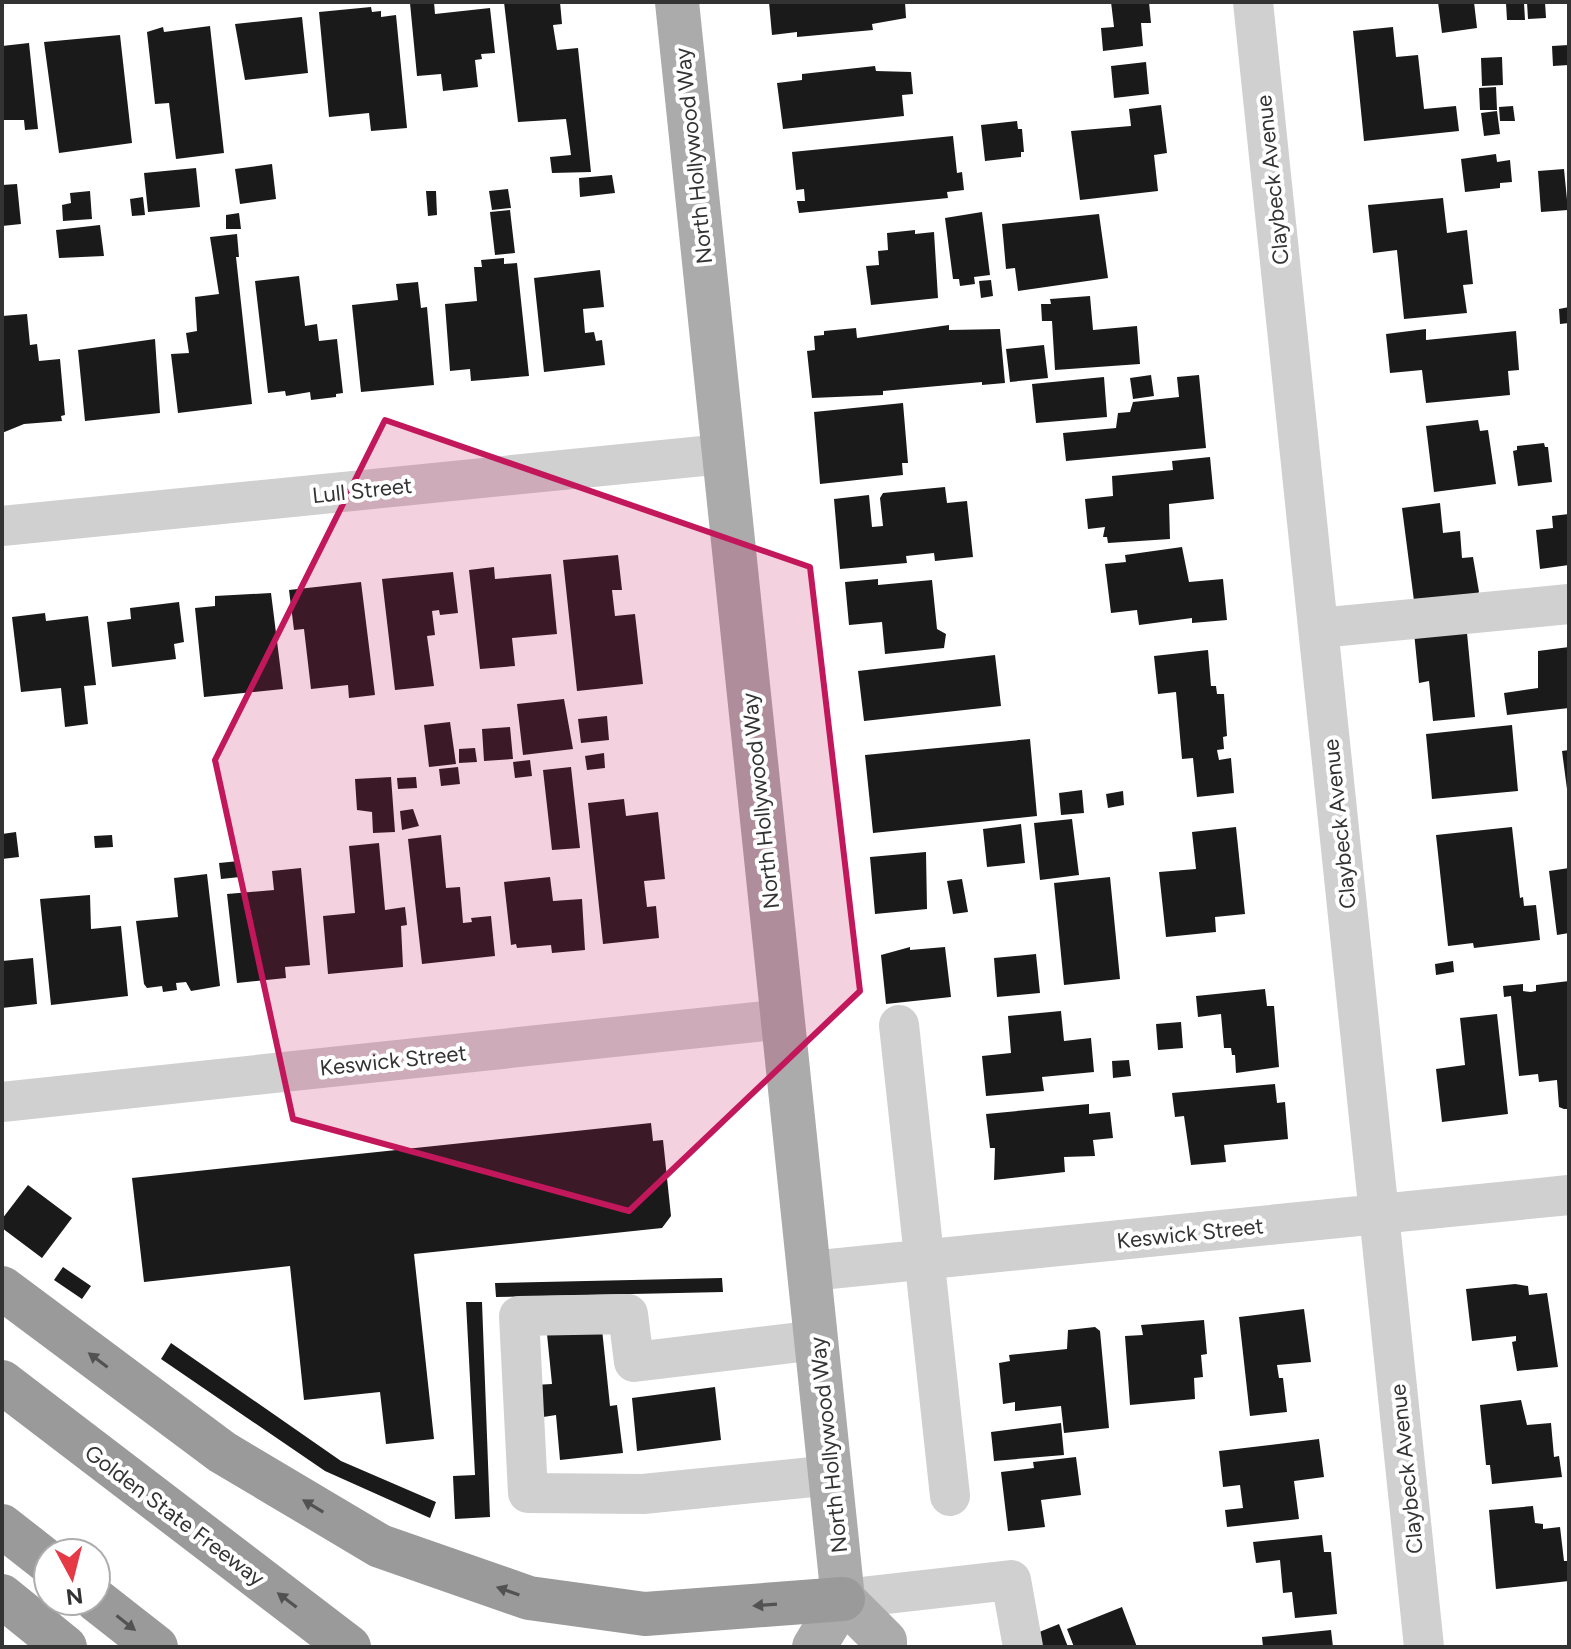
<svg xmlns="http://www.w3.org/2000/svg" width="1571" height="1649" font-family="Figtree,sans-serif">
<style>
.building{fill:#1a1a1a}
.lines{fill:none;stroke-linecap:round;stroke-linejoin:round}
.minor{stroke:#d0d0d0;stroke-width:40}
.major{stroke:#ababab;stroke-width:44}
.highway{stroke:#9a9a9a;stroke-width:44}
.oneway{fill:#525252}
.marked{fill:#c2185b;fill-opacity:0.2;stroke:#c2185b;stroke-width:6;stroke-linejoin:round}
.labels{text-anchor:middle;stroke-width:8;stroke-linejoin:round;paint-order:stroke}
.street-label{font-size:22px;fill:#333;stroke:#fff}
</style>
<rect width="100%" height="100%" fill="#fff"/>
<!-- building -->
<path class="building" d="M434 2 435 14 490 8 495 53 481 54 482 59 475 60 478 87 443 91 441 74 417 76 410 3Z
M504 2H560L562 24 553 25 557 50 578 48 591 172 552 173 550 157 571 155 566 119 518 122Z
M769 2H905L906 18 872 24 873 30 797 37V32L772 35Z
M1111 2H1149L1151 23H1141L1143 46 1103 51 1101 28 1114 27Z
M1438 2H1474L1477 28 1442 33Z
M1527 2H1545L1546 18 1528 19Z
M1506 3H1524L1525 20H1507Z
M371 7 372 12 381 11V17L396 15 407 128 371 131 369 113 329 117 319 12Z
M302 17 308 73 245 80 235 24Z
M210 26 224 153 176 159 169 103 155 104 147 32 163 27 164 32Z
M1393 27 1396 57 1418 55 1424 109 1456 106 1459 131 1364 141 1353 31Z
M120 35 132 143 59 153 44 42Z
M29 43 38 129 25 130 24 120H2V46Z
M1569 45V65L1553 66 1552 46Z
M1502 57 1503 85 1482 86 1481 58Z
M1146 62 1149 94 1114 98 1111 66Z
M875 66 876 71 911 72 913 94 902 95 904 116 783 129 777 83 802 80V74Z
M1496 87 1497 110H1480L1479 88Z
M1161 105 1167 153 1154 155 1158 191 1080 200 1071 131 1131 126 1129 109Z
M1513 106 1515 121H1500L1499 107Z
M1497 111 1500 134 1484 136 1481 113Z
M1017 121 1018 129H1022L1024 152H1021V157L985 161 981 125Z
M953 136 957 173 962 172 964 190 947 192 948 198 799 213 797 201H805L804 189 796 190 792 152Z
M1496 154 1497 162 1510 160 1512 182 1500 183V188L1465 192 1461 159Z
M272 164 276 199 240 204 235 169Z
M196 168 200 207 148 212 144 173Z
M1564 169 1568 210 1541 212 1538 171Z
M612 175 615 193 580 197 579 178Z
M17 184 21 224 2 226V185Z
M508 189 511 208 492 210 489 191Z
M90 191 92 219 63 221 62 205 71 203 70 193Z
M426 191H436L437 215 428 216Z
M143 197 145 215 132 216 130 199Z
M1443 198 1447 233 1467 230 1473 284 1463 285 1467 313 1404 319 1397 250 1373 253 1368 205Z
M510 210 515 253 495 255 490 212Z
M982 212 990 275 974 277 975 284 960 286 959 279H953L945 218Z
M239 213 241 229H226V215Z
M1099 214 1108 278 1018 291 1015 268 1006 269 1002 224Z
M100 225 104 256 59 258 56 230Z
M915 230V234L934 232 938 298 871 305 866 266 879 265 878 251 888 250 887 233Z
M237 234 239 257H236L252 404 178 413 171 354 189 353 186 333 197 331 195 297 219 294 210 237Z
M504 258V264L517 263 529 376 471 381 470 369 450 371 445 304 477 301 474 267H482L481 260Z
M600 270 604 307 583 309 585 333 594 332 596 341 602 340 605 365 544 372 534 278Z
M299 276 305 326 317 324 319 341 337 339 343 393 336 394V397L311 400 310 392 286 396 285 391 268 393 255 281Z
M991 280 993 296 981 298 979 281Z
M418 282 421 308 427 307 434 385 361 392 352 305 398 300 396 284Z
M1090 296 1093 330 1137 326 1140 364 1055 370 1052 321H1042L1041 304H1051L1050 299Z
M1569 307V323L1560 324 1559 309Z
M27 314 30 345 37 344 39 361 60 359 65 415 61 416 62 421 24 424 2 433V316Z
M949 325V330L1000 329 1005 383 982 385V382L883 391V395L812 398 807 351 815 350 814 336 824 335V331L856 328 857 338Z
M1426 329V340L1516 331 1519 370 1508 371 1510 395 1426 403 1422 370 1390 373 1386 334Z
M155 339 160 413 85 421 78 350Z
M1044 345 1048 378 1010 382 1006 349Z
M1151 375 1154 396 1133 399 1130 378Z
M1199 375 1206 448 1066 461 1063 433 1116 428 1118 413 1130 412 1133 402 1179 397 1177 377Z
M1104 377 1107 417 1036 423 1032 384Z
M903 403 908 463H902L903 475 820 484 814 412Z
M1478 420 1480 431 1488 430 1496 484 1434 492 1426 426Z
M1544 443 1545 447H1548L1552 482 1518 486 1513 451 1517 450V446Z
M1210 457 1214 499 1169 504 1170 539 1108 543 1107 537H1103L1105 527 1088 529 1085 499 1113 496 1112 476 1173 470 1172 461Z
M945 487 947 503 967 501 973 557 935 561 934 553 906 556 907 563 840 569 834 499 869 495 872 527 883 526 880 498 883 493Z
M1440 503 1443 533 1460 531 1462 558 1473 557 1479 592 1477 595 1414 601 1402 508Z
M1569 514V565L1540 569 1536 530 1553 528 1552 516Z
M1182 547 1189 582 1223 579 1227 620 1192 623V618L1139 625 1137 610 1111 613 1105 564 1126 562 1125 555Z
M618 555 622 590H612L615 616 635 614 643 684 577 691 563 560Z
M494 567 495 579 551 574 557 634 512 638 515 666 480 669 469 570Z
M453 572 458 613 440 615 439 610 432 611 435 635 427 636 434 686 395 690 382 579Z
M878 579V585L932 580 937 629 946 634 944 648 885 654 882 622 849 625 845 582Z
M361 582 375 695 349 698 348 685 311 689 304 629 294 630 289 590Z
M271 593 283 689 204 697 195 608 215 606V596Z
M179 602 184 642 174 644 176 659 112 667 107 622 131 619 130 608Z
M45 613 46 621 88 616 96 685 84 686 88 724 65 727 61 688 21 692 12 617Z
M1414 632 1467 633 1475 717 1433 721 1429 681 1419 683Z
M1569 647V708L1507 715 1504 693 1538 688V651Z
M1208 650 1211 686H1216L1217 694H1224L1227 736 1223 737 1224 749 1217 750 1219 760 1231 758 1234 793 1197 797 1193 758 1182 759 1176 692 1158 694 1154 656Z
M995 655 1001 706 864 721 858 671Z
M564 699 573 749 523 755 517 704Z
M607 716 609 740 581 743 578 719Z
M450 722 456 764 429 767 424 725Z
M1512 725 1518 791 1432 799 1426 734Z
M510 727 513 759 484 761 482 729Z
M1030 739 1037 816 873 833 865 755Z
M475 748 477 762 459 763V749Z
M1569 750V789H1567L1562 751Z
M604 753 605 768 587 770 585 756Z
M530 760 532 776 515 778 513 762Z
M458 767 460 784 441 786 439 769Z
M571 767 580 848 552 850 543 770Z
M391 777 395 832 373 833 372 812 357 810 355 779Z
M416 777 417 788 398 789 397 778Z
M1082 790 1084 813 1061 815 1059 793Z
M1123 791 1124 805 1108 808 1106 794Z
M624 799 626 816 658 812 665 879 644 881 647 907 656 906 659 938 603 944 588 803Z
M413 809 419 826 402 830 400 811Z
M1072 819 1079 875 1040 880 1034 823Z
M1021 824 1025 863 987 867 983 829Z
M1236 827 1245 914 1215 917 1216 932 1166 937 1159 872 1196 869 1192 832Z
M1512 827 1520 898 1523 897 1524 906 1536 905 1540 940 1474 948 1473 943 1448 946 1436 835Z
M16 832 19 857 2 859V834Z
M112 835 113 847 95 848 94 836Z
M441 835 446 888 460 887 463 923 472 922 471 918 491 916 495 956 422 964 408 839Z
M379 843 385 910 405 907 407 925 401 926 403 967 328 974 323 916 355 913 349 846Z
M926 852 927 909 875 914 870 857Z
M239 861 240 877 221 879 219 863Z
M301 868 310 965 285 967 286 978 237 983 227 894 274 890 272 871Z
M1569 868V933L1557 935 1549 871Z
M207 874 220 986 191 991 186 982 176 983 177 990 163 992 162 986 147 988 144 984 136 921 178 917 174 878Z
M550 877 553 901 582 899 585 950 552 953 551 945 517 948 516 944 511 945 504 882Z
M1110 877 1120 979 1064 985 1054 883Z
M962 879 968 912 953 914 947 881Z
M90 895 91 929 121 926 128 996 51 1005 40 899Z
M910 947V950L945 947 951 997 886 1004 881 955Z
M1036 954 1040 993 997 997 994 958Z
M33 958 37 1004 2 1008V961Z
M1453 961 1454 972 1436 975 1435 964Z
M1569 981V1109H1564L1559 1107 1557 1080 1539 1082 1538 1074 1519 1076 1511 996 1504 997 1503 986 1523 984V991L1531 992 1536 991V985Z
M1265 989 1267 1006H1274L1279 1067 1236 1073 1235 1055H1232L1231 1048H1224L1221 1014 1198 1017 1196 996Z
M1061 1011 1064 1041 1091 1038 1094 1072 1042 1077 1044 1091 986 1096 982 1056 1011 1053 1008 1016Z
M1497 1014 1508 1114 1442 1122 1436 1069 1465 1065 1460 1018Z
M1181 1022 1183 1048 1158 1050 1156 1024Z
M1129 1060 1131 1076 1113 1078 1112 1061Z
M1275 1084 1277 1103 1285 1102 1288 1139 1224 1145 1226 1162 1191 1165 1184 1116 1175 1117 1172 1093Z
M1089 1104V1114L1110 1112 1113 1138 1093 1140 1095 1156 1064 1157 1065 1172 994 1180 995 1148H990L986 1114Z
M651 1123 653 1141 663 1140 671 1216 662 1228 414 1254 434 1439 386 1444 380 1392 304 1400 290 1266 144 1282 132 1178Z
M28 1185 72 1218 42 1258 2 1228V1219Z
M63 1267 91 1286 82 1299 54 1280Z
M722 1278 723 1292 496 1297 495 1283Z
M1515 1284 1528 1286 1529 1295 1547 1293 1558 1367 1517 1371 1512 1342 1516 1341V1336L1472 1341 1466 1289Z
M466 1302H482L490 1517 455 1519 453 1476 475 1475Z
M1304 1309 1311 1362 1277 1365 1279 1378H1283L1287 1412 1250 1416 1239 1317Z
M1204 1320 1207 1354 1201 1355 1203 1377 1194 1378 1195 1399 1130 1405 1125 1336 1143 1335 1141 1325Z
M1095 1327 1100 1331 1109 1428 1064 1433 1061 1406 1015 1411V1402L1003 1404 999 1363 1010 1361 1009 1355 1067 1349 1068 1330Z
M602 1329 610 1406 617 1405 623 1453 560 1460 556 1415 537 1418 534 1385 552 1384 547 1334Z
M171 1343 341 1461 436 1502 430 1518 325 1471 161 1359Z
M715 1387 721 1440 637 1451 632 1398Z
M1521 1400 1527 1425 1551 1423 1554 1457 1559 1456 1562 1477 1492 1484 1490 1465H1486L1480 1405Z
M1061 1423 1064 1455 994 1461 991 1432Z
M1319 1439 1324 1477 1294 1481 1299 1519 1227 1527 1225 1510 1243 1508 1240 1485 1223 1487 1219 1451Z
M1076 1457 1081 1495 1041 1500 1045 1527 1008 1531 1001 1472 1034 1468 1033 1462Z
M1533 1506 1535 1523 1543 1524V1529L1560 1527 1564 1561H1569V1581L1496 1589 1489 1510Z
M1322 1535 1324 1552H1331L1337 1614 1295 1618 1292 1592 1283 1593 1280 1560 1256 1563 1253 1542Z
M1122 1607 1137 1647H1074L1067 1629Z
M1059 1624 1068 1647H1031L1027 1637Z
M1331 1630 1333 1647H1263L1262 1637Z"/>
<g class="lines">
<!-- minor -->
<path class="minor" d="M1253 2 1424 1647
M2 526 723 454
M1319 628 1569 604
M899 1025 950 1496
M2 1102 783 1019
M810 1271 1569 1195
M817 1340 634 1362 628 1314 519 1316 528 1493 643 1494 832 1475
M843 1599 1011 1580 1023 1647"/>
<!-- major -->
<path class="major" d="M677 2 843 1599 814 1647
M843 1599 885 1641V1647"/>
<!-- highway -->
<path class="highway" d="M2 1288 222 1452 380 1546 529 1598 645 1614 843 1599
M2 1382 349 1647
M2 1526 48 1562
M2 1596 65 1647
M96 1600 156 1647"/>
</g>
<!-- one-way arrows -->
<defs><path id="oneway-solid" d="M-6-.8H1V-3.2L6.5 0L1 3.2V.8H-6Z" transform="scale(2)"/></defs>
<g class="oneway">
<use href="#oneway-solid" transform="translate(98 1360) rotate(-143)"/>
<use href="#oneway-solid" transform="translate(313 1506) rotate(-149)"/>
<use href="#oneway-solid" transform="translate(508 1591) rotate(-161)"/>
<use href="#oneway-solid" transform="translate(287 1600) rotate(-143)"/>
<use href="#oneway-solid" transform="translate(765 1605) rotate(176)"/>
<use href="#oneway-solid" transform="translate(126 1623) rotate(38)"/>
</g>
<!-- marked area -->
<path class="marked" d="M385 420 810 567 860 991 629 1211 293 1119 215 760Z"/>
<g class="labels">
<!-- street labels -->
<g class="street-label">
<text transform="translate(693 156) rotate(-96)" y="8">North Hollywood Way</text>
<text transform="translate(1272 180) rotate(-96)" y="8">Claybeck Avenue</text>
<text transform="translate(362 490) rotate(-6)" y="8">Lull Street</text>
<text transform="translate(760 801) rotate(-96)" y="8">North Hollywood Way</text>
<text transform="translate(1339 824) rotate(-96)" y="8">Claybeck Avenue</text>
<text transform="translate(393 1060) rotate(-6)" y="8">Keswick Street</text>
<text transform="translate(1190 1233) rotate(-6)" y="8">Keswick Street</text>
<text transform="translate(828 1445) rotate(-96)" y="8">North Hollywood Way</text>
<text transform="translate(1406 1469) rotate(-96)" y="8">Claybeck Avenue</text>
<text transform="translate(175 1515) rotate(37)" y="8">Golden State Freeway</text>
</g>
</g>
<!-- border -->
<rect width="1571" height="1649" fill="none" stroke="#333333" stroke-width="8"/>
<!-- north arrow -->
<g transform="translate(72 1577) rotate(173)"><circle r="38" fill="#ffffff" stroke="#adadad" stroke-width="2"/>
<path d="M0-6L14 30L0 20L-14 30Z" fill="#e63946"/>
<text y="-12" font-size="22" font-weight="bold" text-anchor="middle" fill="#333333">N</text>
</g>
</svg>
